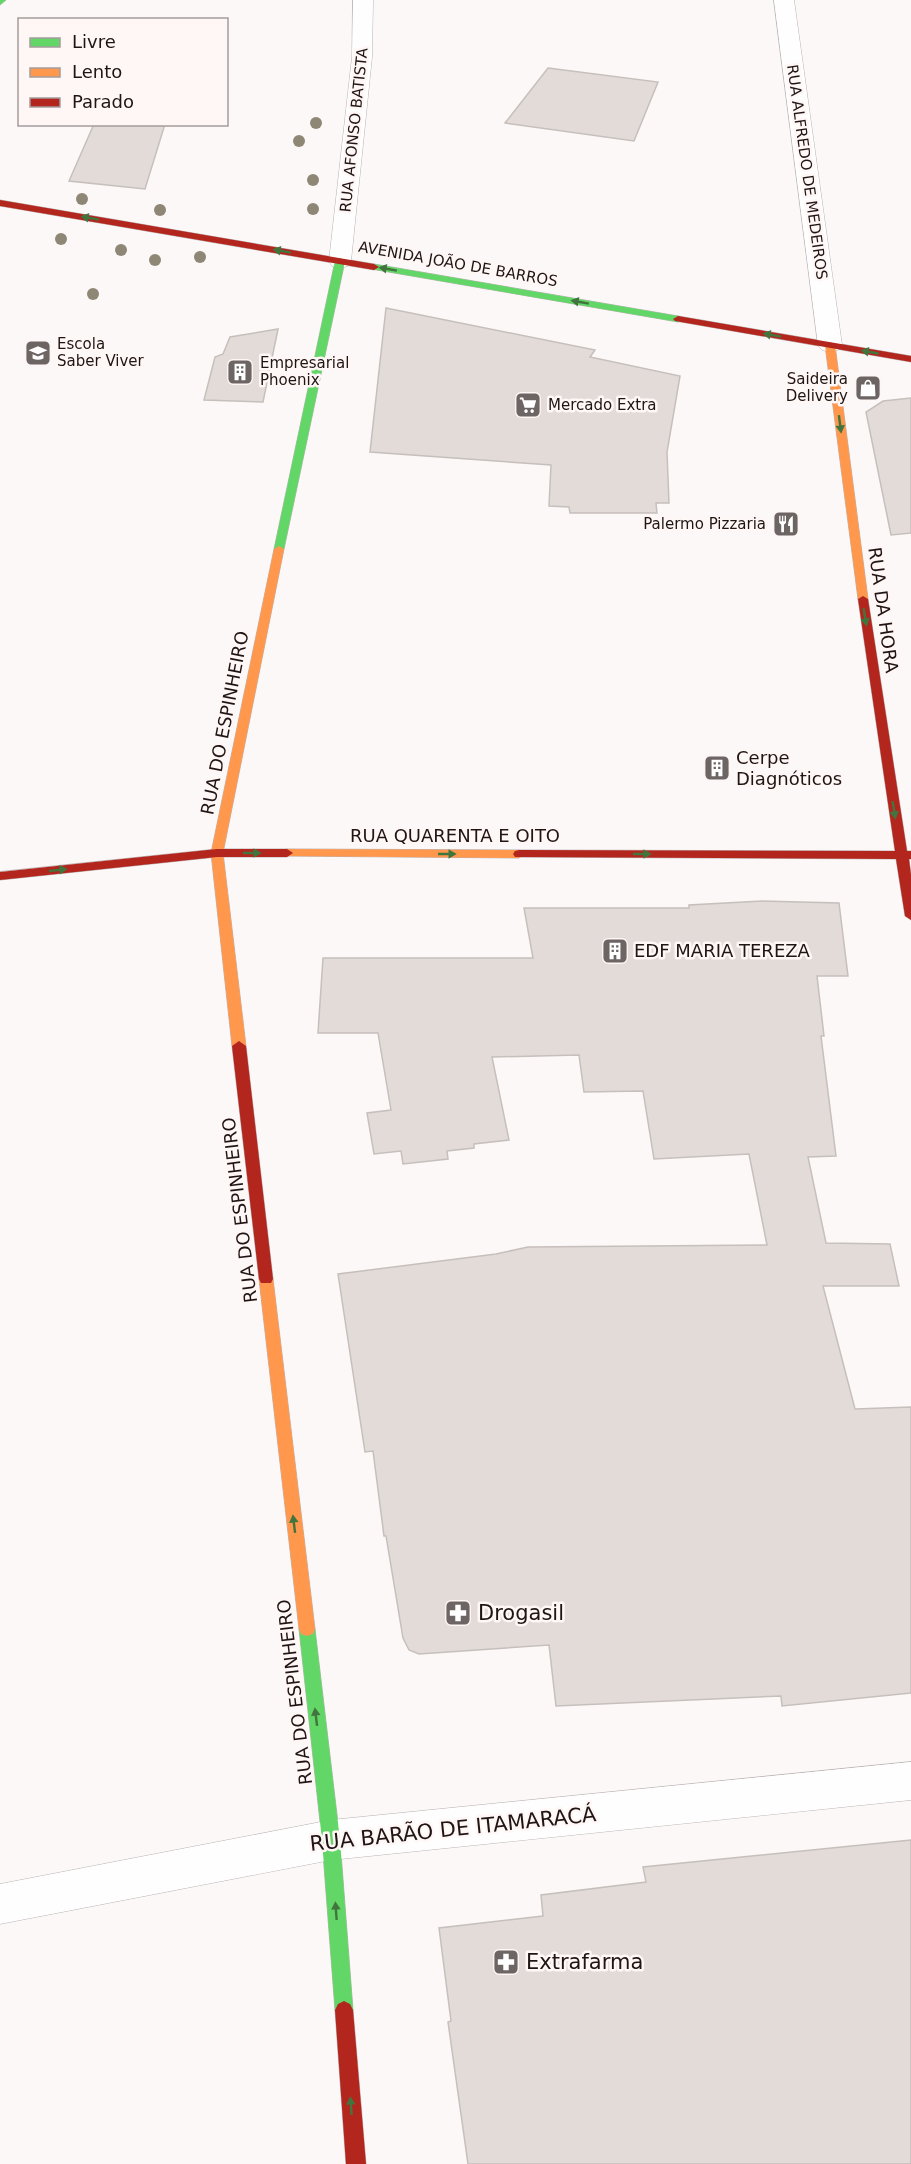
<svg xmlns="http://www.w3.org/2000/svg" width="911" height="2164" font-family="'DejaVu Sans',sans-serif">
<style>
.building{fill:#e2dbd8;stroke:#c6bfbc;stroke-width:1.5}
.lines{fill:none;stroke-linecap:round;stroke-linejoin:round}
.street-casing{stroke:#bbb3b3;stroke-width:1}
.fast-casing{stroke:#bbb3b3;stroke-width:1}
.slow-casing{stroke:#bbb3b3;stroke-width:1}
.jam-casing{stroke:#bbb3b3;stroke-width:1}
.street{fill:#fffefe;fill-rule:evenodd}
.fast{fill:#63d668;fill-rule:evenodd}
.slow{fill:#ff974d;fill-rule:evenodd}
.jam{fill:#b3261e;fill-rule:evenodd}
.tree{fill:#8f8776}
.oneway{fill:#42753e}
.labels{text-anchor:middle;stroke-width:5;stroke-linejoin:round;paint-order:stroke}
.far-street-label{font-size:15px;fill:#201414;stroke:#fef7f6}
.far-poi-label{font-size:15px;fill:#201414;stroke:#fef7f6;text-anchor:start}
.street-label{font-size:18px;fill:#201414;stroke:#fef7f6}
.poi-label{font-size:18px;fill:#201414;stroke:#fef7f6;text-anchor:start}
.near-poi-label{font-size:21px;fill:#201414;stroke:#fef7f6;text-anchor:start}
.near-street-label{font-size:21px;fill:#201414;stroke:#fef7f6}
</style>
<rect width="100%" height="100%" fill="#fcf8f8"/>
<!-- building -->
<path class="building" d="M548 68 658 82 634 141 505 123Z
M94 124H165L145 189 69 181Z
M386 308 595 350 590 357 680 376 667 452 669 503H656L657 513H570L569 507 549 506 551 465 370 452Z
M278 329 263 402 204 400 215 357 223 354 230 337Z
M911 398V533L891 535 866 412 883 401Z
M762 901 839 903 848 976H817L824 1036H821L836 1156 808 1157 826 1243 890 1244 899 1286H823L855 1409 911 1407V1693L782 1706 781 1696 556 1706 549 1645 419 1654 409 1650 403 1638 386 1536H384L373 1451 365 1452 338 1274 496 1254 528 1247 767 1245 749 1154 654 1159 643 1091 584 1092 579 1055 492 1057 509 1140 474 1144V1148L447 1151 448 1159 403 1164 401 1151 374 1154 367 1113 391 1110 378 1033H318L323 958H533L524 908H689V905Z
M911 1840V2164H468L448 2022 451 2021 439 1928 543 1916 541 1895 646 1882 643 1867Z"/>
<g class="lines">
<defs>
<path id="street" d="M353 0H373L372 57 351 261 348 266 340 268 332 266 329 261 352 57Z
M774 0H794L842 345 838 350 830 352 822 350 818 345Z
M911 1762V1800L331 1860 0 1924V1884L331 1820Z"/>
<path id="fast" d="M0 0H6L0 5Z
M340 258 345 261 284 549 279 552 274 549 335 261Z
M374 264 678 316 683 319 678 322 371 269 369 267Z
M307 1622 313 1624 315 1629 340 1840 353 2010 350 2016 344 2019 338 2016 335 2010 322 1840 299 1629 301 1624Z"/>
<path id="slow" d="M830 342 835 345 868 599 863 602 858 599 825 345Z
M279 546 284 549 223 853 246 1046 239 1051 232 1046 211 853 274 549Z
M287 849 519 850 525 854 519 858 283 856 281 853Z
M266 1273 271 1275 273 1279 315 1629 313 1634 307 1636 301 1634 299 1629 259 1279 261 1275Z"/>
<path id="jam" d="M0 200 374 264 379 267 374 270 0 206Z
M678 316 911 356V362L675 321 673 319Z
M863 596 868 599 907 851H911V859H909L911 875V920L905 916 896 859 515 857 513 854 515 851 519 850 895 851 858 599Z
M217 849H287L293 853 287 857H217L0 880V872Z
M239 1041 246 1046 273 1279 271 1283H261L259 1279 232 1046Z
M344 2001 350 2004 353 2010 366 2164H346L335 2010 338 2004Z"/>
</defs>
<!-- street casing -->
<use href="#street" class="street-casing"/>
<!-- fast casing -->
<use href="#fast" class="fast-casing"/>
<!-- slow casing -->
<use href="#slow" class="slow-casing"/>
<!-- jam casing -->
<use href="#jam" class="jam-casing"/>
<!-- street -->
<use href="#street" class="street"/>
<!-- fast -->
<use href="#fast" class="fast"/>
<!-- slow -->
<use href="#slow" class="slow"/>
<!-- jam -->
<use href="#jam" class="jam"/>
</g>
<!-- trees -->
<g class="tree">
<circle cx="316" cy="123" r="6"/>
<circle cx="299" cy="141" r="6"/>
<circle cx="313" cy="180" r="6"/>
<circle cx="82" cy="199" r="6"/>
<circle cx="313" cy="209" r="6"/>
<circle cx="160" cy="210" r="6"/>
<circle cx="61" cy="239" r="6"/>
<circle cx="121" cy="250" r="6"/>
<circle cx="200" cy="257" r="6"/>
<circle cx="155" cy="260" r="6"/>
<circle cx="93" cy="294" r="6"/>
</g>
<!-- one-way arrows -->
<defs><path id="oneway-solid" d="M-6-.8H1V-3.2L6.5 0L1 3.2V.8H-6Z" transform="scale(1.5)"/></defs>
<g class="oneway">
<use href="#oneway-solid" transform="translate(90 218) rotate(-170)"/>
<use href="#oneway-solid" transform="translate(282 251) rotate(-170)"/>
<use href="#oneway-solid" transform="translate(388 269) rotate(-170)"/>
<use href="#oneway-solid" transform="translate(580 302) rotate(-170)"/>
<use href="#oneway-solid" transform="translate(772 335) rotate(-170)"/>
<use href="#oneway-solid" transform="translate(870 352) rotate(-170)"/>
<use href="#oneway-solid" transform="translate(840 424) rotate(83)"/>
<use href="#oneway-solid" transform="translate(865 617) rotate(81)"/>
<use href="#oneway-solid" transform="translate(894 810) rotate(81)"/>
<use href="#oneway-solid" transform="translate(252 853)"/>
<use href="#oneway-solid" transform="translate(447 854)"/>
<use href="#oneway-solid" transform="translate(642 854)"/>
<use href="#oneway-solid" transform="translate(58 870) rotate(-6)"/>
<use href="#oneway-solid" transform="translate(294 1524) rotate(-97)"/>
<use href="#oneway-solid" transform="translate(316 1717) rotate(-97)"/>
<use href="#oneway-solid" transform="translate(336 1911) rotate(-94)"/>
<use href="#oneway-solid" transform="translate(351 2106) rotate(-94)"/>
</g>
<!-- icons -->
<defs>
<symbol id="school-square" viewBox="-11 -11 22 22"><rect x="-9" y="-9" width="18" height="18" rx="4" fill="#6d6464" stroke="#fef7f6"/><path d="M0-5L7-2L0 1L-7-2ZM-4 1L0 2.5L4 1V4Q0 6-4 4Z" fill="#fff"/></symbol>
<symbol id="building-square" viewBox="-11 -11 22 22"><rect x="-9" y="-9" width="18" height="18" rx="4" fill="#6d6464" stroke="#fef7f6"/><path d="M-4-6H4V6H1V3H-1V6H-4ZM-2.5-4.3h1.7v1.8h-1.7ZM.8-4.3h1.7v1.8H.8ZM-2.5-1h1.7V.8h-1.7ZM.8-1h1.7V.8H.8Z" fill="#fff"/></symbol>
<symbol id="shop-square" viewBox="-11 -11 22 22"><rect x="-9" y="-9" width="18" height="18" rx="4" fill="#6d6464" stroke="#fef7f6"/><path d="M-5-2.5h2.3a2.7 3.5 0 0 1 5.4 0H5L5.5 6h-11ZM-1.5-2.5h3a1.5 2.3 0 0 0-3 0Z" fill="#fff"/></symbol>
<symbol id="supermarket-square" viewBox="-11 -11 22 22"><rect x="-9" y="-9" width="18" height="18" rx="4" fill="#6d6464" stroke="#fef7f6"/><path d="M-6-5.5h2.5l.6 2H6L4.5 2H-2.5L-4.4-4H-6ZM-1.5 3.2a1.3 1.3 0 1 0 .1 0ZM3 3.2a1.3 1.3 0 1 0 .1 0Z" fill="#fff"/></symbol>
<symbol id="restaurant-square" viewBox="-11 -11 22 22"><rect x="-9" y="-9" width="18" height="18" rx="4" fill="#6d6464" stroke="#fef7f6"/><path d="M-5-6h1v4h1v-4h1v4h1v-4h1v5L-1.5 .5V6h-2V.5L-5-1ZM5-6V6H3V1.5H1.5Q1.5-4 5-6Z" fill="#fff"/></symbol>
<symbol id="pharmacy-square" viewBox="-11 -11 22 22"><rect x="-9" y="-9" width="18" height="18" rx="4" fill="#6d6464" stroke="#fef7f6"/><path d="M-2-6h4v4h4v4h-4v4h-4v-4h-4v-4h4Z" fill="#fff"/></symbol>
</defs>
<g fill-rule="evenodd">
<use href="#school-square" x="23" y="338" width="30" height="30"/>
<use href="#building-square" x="225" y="357" width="30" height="30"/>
<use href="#shop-square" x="853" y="373" width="30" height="30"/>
<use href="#supermarket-square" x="513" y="390" width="30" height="30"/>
<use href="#restaurant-square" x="771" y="509" width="30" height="30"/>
<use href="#building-square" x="702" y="753" width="30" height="30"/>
<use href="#building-square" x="600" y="936" width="30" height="30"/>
<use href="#pharmacy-square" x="443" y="1598" width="30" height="30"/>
<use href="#pharmacy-square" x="491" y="1947" width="30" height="30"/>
</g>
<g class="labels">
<!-- far-street labels -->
<g class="far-street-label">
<text transform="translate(354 130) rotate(-84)" y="5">RUA AFONSO BATISTA</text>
<text transform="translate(807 172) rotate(82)" y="5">RUA ALFREDO DE MEDEIROS</text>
<text transform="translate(458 264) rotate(10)" y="5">AVENIDA JOÃO DE BARROS</text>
</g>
<!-- far-poi labels -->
<g class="far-poi-label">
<text x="57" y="349">Escola<tspan x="57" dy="17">Saber Viver</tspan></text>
<text x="260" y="368">Empresarial<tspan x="260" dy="17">Phoenix</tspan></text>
<text x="848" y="384" text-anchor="end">Saideira<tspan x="848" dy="17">Delivery</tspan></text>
<text x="548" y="410">Mercado Extra</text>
<text x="766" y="529" text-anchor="end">Palermo Pizzaria</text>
</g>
<!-- street labels -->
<g class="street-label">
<text transform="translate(883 610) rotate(82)" y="6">RUA DA HORA</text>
<text transform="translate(225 723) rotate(-79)" y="6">RUA DO ESPINHEIRO</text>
<text x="455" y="842">RUA QUARENTA E OITO</text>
<text transform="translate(240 1210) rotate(-97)" y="6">RUA DO ESPINHEIRO</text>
<text transform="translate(295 1692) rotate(-97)" y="6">RUA DO ESPINHEIRO</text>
</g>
<!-- poi labels -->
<g class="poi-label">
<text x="736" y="764">Cerpe<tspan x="736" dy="21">Diagnóticos</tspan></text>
<text x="634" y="957">EDF MARIA TEREZA</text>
</g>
<!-- near-poi labels -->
<g class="near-poi-label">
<text x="478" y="1620">Drogasil</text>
<text x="526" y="1969">Extrafarma</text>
</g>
<!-- near-street labels -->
<g class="near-street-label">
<text transform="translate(453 1829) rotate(-6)" y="7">RUA BARÃO DE ITAMARACÁ</text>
</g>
</g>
<!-- legend -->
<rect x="18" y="18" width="210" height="108" fill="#fef7f6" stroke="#a59c9c" stroke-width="1.5"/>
<rect x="30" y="38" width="30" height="9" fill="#63d668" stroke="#a59c9c" stroke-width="1.5"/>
<text x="72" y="48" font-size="18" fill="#201414">Livre</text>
<rect x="30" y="68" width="30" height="9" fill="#ff974d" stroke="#a59c9c" stroke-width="1.5"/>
<text x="72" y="78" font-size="18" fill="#201414">Lento</text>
<rect x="30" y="98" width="30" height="9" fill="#b3261e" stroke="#a59c9c" stroke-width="1.5"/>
<text x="72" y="108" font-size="18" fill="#201414">Parado</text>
</svg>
